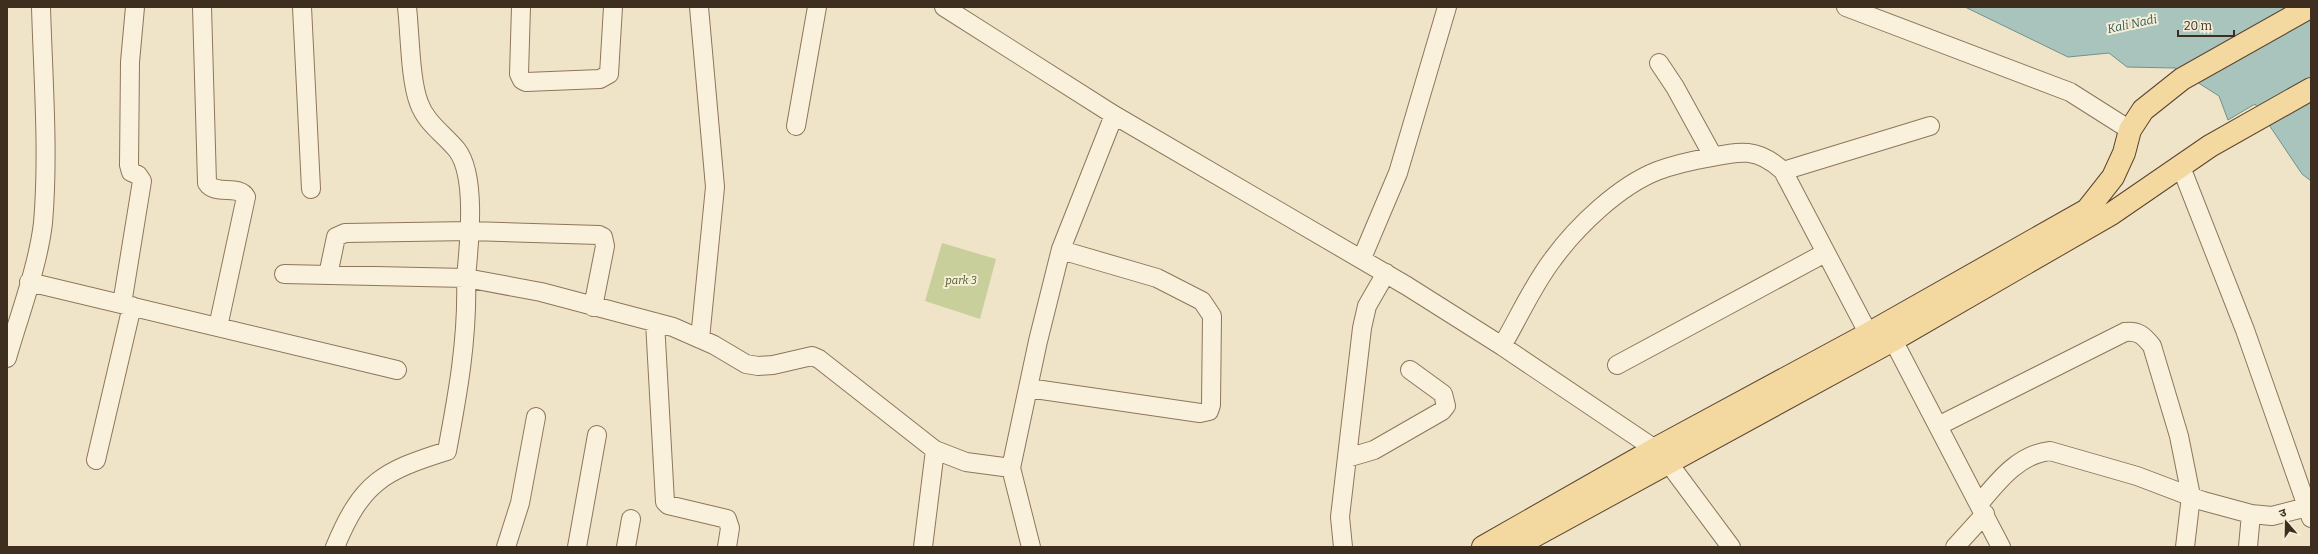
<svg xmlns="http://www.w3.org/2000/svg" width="2318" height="554" font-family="Bitter,'Noto Sans Devanagari',serif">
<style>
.green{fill:#c9cf9b}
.water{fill:#a9c4bc;stroke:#6f938a}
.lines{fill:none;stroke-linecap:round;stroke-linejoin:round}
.minor-casing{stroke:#8d765c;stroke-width:20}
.major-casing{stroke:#5b4430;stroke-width:24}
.minor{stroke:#faf1dc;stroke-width:18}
.major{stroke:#f3d9a0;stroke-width:22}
.labels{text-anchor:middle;stroke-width:4;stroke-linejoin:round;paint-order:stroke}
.park-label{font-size:11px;font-style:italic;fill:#4d5a26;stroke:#f7eed8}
.water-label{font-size:12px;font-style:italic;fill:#2f5d5a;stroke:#f7eed8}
</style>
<rect width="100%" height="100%" fill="#f0e4c8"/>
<!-- green -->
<path class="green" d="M942 243 996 259 980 319 925 301Z"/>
<!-- water -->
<path class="water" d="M1965 7H2311V181L2302 174 2255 104 2228 120 2219 96 2175 68 2127 67 2109 53 2068 57Z"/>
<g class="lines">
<defs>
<path id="minor" d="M202 7 207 183C215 196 239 184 246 197L218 327
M302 7 311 189
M521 7 519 74 522 80 526 82 600 79 609 74 613 7
M699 7 715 187 700 339
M944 7 1114 115 1407 286 1502 346 1655 449 1667 461 1731 547
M1846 7 2070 92 2130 130
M1659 63 1675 87 1713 156
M796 126 817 7
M2181 167 2245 330 2311 518
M1783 171 1930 126
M1362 258 1398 173 1447 7
M284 274 466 278C469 245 477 176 457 150 444 134 426 123 419 103 410 80 410 33 407 7
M328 275 336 237 345 233 470 231 599 235 603 237 605 246 593 307
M29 282 397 370
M122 304 142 181 138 175 131 172 129 165 130 62 135 7
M655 322 665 502 668 505 727 519 730 528 727 547
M1893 340 2001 547
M1502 346C1519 317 1533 285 1553 259 1577 226 1619 186 1657 171 1673 165 1690 161 1707 158 1740 151 1757 147 1783 171L1875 346
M7 358C19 316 38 266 43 223 49 153 43 77 41 7
M1617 365 1825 253
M1028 388 1200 413 1209 411 1211 405 1212 316 1202 301 1157 278 1061 250
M1938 426 2125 332C2138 330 2144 336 2152 346L2179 436 2191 496 2185 547
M1347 458 1374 450 1442 411 1446 406 1443 394 1410 370
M96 460 132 306
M1011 468 1038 341 1061 249 1114 115
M1979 504C1998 481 2019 454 2050 451L2137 476 2203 501 2251 514 2272 516 2311 506
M335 547C362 482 383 471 447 451 458 393 468 337 466 278L541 292 673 327 714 345 746 364 758 366 773 365 812 356 819 359 935 450 966 462 1011 468 1031 547
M506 547 520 503 536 417
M577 547 597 435
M626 547 631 519
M923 547 935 450
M1343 547 1340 517 1362 328 1367 306 1386 273
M1955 547 1985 514
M2248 547 2251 514"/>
<path id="major" d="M1483 547 1655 449 1868 334 2087 210 2113 177 2124 153 2130 130 2143 110 2182 79 2310 7
M1514 547 1893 340 2111 214 2210 146 2311 89"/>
</defs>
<!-- minor casing -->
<use href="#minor" class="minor-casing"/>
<!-- major casing -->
<use href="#major" class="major-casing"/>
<!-- minor -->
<use href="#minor" class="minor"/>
<!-- major -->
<use href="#major" class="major"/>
</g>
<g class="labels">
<!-- park labels -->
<g class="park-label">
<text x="961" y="284">park 3</text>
</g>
<!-- water labels -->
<g class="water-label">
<text transform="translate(2132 24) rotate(-12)" y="4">Kali Nadi</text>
</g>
</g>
<!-- border -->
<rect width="2318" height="554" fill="none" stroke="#3d2e20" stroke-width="16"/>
<!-- north arrow -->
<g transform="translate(2286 522) rotate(340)" stroke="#f7eed8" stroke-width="3" paint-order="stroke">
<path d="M0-3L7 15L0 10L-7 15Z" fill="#3d2e20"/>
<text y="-6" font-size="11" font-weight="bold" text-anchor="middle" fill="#3d2e20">उ</text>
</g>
<!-- scale -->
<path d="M2178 30v6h56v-6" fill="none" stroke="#3d2e20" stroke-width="2"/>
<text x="2184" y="30" font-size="12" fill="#3d2e20" stroke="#f7eed8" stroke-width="3" paint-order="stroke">20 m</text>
</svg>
